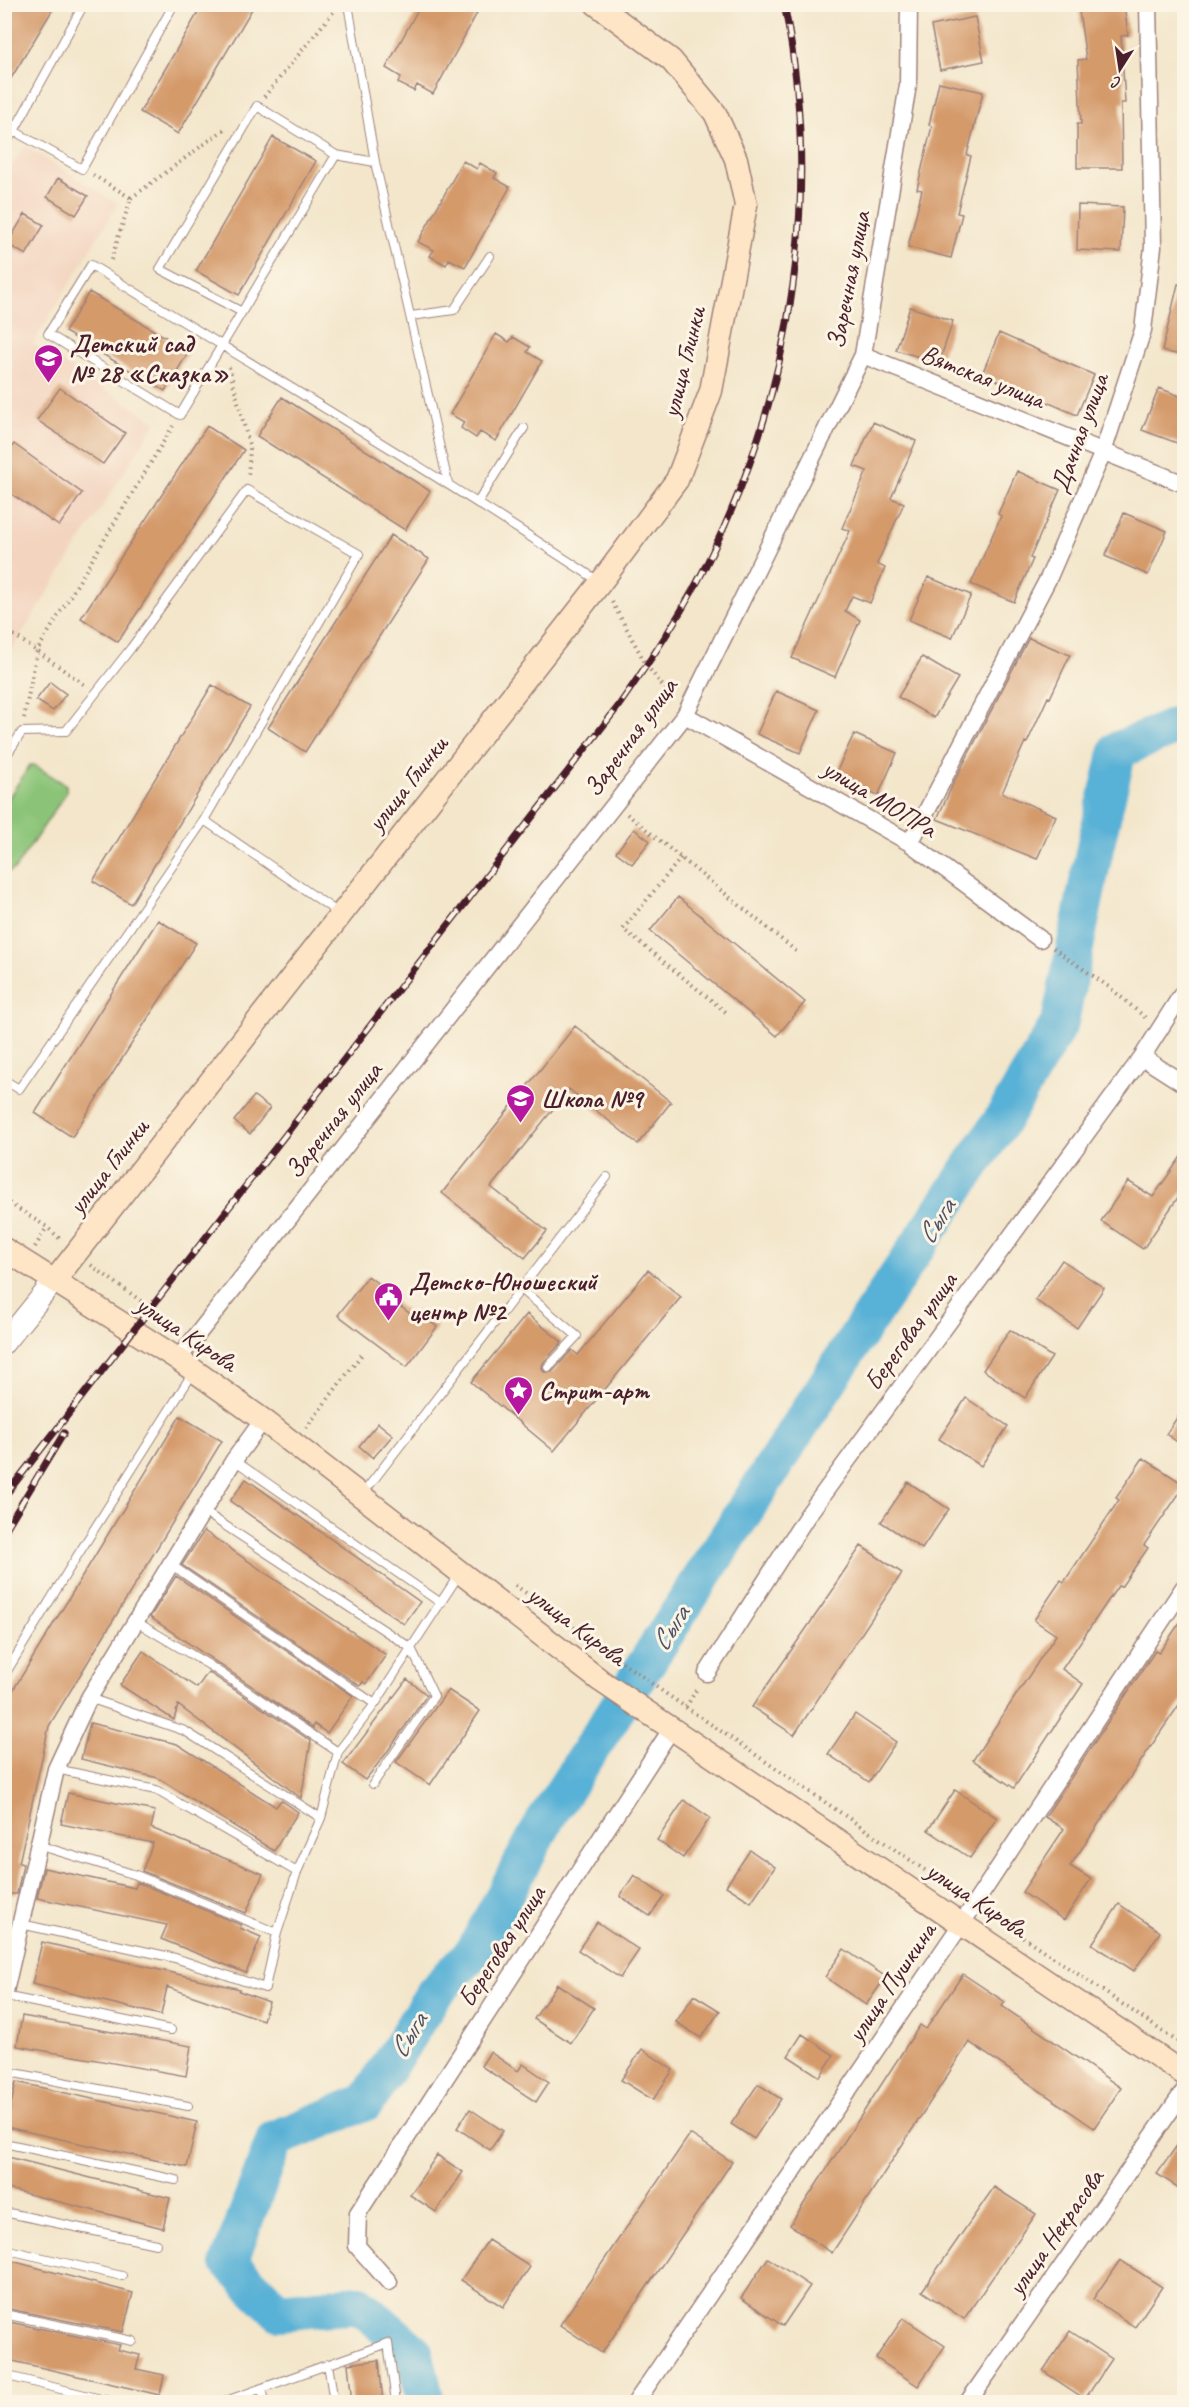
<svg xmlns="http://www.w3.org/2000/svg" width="1189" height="2407" font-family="Caveat,sans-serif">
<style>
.built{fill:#f3d4bf}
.green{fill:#8bc478;stroke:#6a7252;stroke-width:1.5}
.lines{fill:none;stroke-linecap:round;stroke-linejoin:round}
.river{stroke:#58b1d6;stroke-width:38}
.building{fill:#d49a6a}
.service-casing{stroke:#9e827b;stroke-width:10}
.minor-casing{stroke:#9e827b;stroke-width:19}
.tertiary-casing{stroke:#9e827b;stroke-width:23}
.secondary-casing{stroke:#9e827b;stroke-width:25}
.path{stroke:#9e827b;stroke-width:4;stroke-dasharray:1.5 4.5;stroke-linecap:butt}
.service{stroke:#fff;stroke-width:8}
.minor{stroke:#fff;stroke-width:16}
.tertiary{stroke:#fff;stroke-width:21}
.secondary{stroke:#fee5c5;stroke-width:22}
.rail-casing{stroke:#4a1f2b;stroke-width:7}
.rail{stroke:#fcf5e5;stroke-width:4.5;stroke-dasharray:14;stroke-linecap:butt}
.labels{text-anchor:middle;stroke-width:6;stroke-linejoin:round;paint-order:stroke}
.street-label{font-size:26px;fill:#4a1f2b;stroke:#fcf5e5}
.poi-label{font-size:26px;font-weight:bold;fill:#4a1f2b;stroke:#fcf5e5;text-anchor:start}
.water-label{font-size:27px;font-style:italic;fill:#4f5267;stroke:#fcf5e5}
</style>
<rect width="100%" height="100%" fill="#fcf5e5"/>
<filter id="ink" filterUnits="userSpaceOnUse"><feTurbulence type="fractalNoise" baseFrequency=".0167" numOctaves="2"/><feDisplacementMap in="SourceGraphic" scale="12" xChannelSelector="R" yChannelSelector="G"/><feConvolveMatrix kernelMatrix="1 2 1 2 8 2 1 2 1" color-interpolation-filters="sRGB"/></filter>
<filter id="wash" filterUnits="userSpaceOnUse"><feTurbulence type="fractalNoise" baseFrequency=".008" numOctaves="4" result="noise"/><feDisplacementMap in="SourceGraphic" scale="24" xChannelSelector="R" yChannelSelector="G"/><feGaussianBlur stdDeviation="1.35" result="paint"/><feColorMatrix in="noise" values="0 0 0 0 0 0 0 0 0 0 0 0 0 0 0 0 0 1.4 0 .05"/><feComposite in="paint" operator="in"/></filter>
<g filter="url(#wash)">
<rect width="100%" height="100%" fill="#f3e6cb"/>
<!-- built -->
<path class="built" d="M25 146 118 204 33 344 156 422 5 660 4 179Z"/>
<!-- green -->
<path class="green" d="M30 765H34L66 785V793L15 869 9 872H5V803Z"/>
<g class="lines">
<!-- river -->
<path class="river" d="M426 2402 414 2352 359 2304 279 2312 229 2263 275 2139 366 2102 433 1995 475 1950 545 1820 866 1323 1004 1117 1060 1022 1096 843 1118 750 1184 723"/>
</g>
<g id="blocks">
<!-- building -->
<path class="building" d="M4 4H56L4 90Z
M203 4H255L178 134 140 112Z
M421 4H461L477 13 433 94 417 85 414 91 398 83 401 77 386 68Z
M1078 4H1124L1128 35 1121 36 1125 103H1121L1122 168H1077V124H1081L1078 60 1086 59Z
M975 17 984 61 940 70 931 26Z
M939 82 983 92 967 155 971 156 957 213 962 214 951 258 908 247 922 190 917 189 932 126 929 125Z
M273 137 316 161 239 295 196 271Z
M463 161 477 169 480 163 497 173 494 178 510 187 465 267 449 259 446 265 430 256 434 250 418 242Z
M58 178 88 196 76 215 47 197Z
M1078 205 1123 207 1121 252 1077 250Z
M25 214 44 225 26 255 7 244Z
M1178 284 1185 285V356L1162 351Z
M89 292 189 351 165 391 65 332Z
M910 307 953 321 939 363 896 350Z
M999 333 1094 375 1077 415 982 374Z
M496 334 509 342 513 337 530 347 527 352 542 361 496 441 480 432 476 438 461 428 464 422 450 414Z
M60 388 125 433 103 464 37 420Z
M1159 388 1185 398V446L1142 430Z
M282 397 430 491 405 530 257 436Z
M873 422 916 441 891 498 904 503 877 564 885 568 870 603 852 596 845 611 860 620 835 677 792 658 850 531 842 528 867 471 854 466Z
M207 426 244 450 118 642 81 618Z
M14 444 82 493 59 526 4 489V458Z
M1017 471 1060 490 1030 558 1033 559 1014 602 971 584 1001 516 998 514Z
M1124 513 1167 531 1148 575 1105 556Z
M391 535 429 559 305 752 268 728Z
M928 577 971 595 952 638 909 620Z
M1029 638 1070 655 1050 698 1048 697 1027 743 1025 742 1002 793 1056 816 1037 859 937 819 953 784Z
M922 657 958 678 934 718 898 697Z
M50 682 66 694 53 711 36 700Z
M212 685 250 707 131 904 93 881Z
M776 691 819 710 800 753 757 734Z
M854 734 897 753 878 796 834 777Z
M634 829 650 841 632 864 616 852Z
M678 897 805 1002 777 1036 650 931Z
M158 920 196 943 72 1137 35 1113Z
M575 1026 671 1102 638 1144 569 1089 491 1187 547 1231 525 1258 442 1193Z
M254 1096 270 1108 250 1134 234 1121Z
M1185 1151V1187L1143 1249 1101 1221 1128 1181 1153 1197Z
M1062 1260 1104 1288 1077 1328 1035 1300Z
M648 1270 681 1297 554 1451 471 1382 527 1314 562 1342 543 1363 542 1368 544 1372H552L572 1350 578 1355Z
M368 1276 385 1289 382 1293 412 1315 416 1311 437 1327 407 1367 338 1315Z
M1010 1330 1052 1357 1025 1398 983 1370Z
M966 1398 1008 1426 981 1466 939 1439Z
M1185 1406V1447L1166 1434Z
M180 1416 222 1441 49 1726 19 1863 23 1864 17 1894H4V1705Z
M378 1423 393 1435 373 1458 359 1446Z
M1143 1458 1185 1485 1144 1545 1148 1548 1121 1587 1118 1586 1062 1669 1083 1684 1014 1788 973 1760 1056 1635 1034 1620 1061 1580 1064 1582 1119 1500 1116 1498Z
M246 1479 420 1602 404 1624 230 1501Z
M908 1482 949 1509 922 1549 881 1522Z
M204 1531 386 1655 366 1684 363 1682 360 1686 182 1565Z
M861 1546 902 1573 794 1735 752 1707 835 1587 834 1586Z
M176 1576 353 1696 327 1733 314 1724 313 1728 150 1617Z
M1185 1615V1696L1070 1866 1091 1879 1064 1920 1022 1892 1064 1829 1045 1817 1155 1651 1159 1653Z
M143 1651 197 1688 208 1672 311 1741 301 1798 178 1705 174 1720 120 1685Z
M407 1679 427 1695 385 1755 365 1780 343 1764Z
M448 1690 480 1711 430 1785 396 1762Z
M855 1714 896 1742 869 1782 828 1754Z
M90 1723 177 1744 276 1807 281 1800 298 1812 274 1851 158 1778 81 1759Z
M955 1790 997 1818 970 1858 928 1830Z
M68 1793 155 1811 151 1828 263 1874 246 1913 142 1871 153 1843 61 1824Z
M684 1800 710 1818 683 1858 657 1840Z
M750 1850 775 1867 751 1902 726 1886Z
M44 1868 135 1888 137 1882 241 1925 240 1928 261 1937 246 1973 161 1939 167 1925 37 1898Z
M634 1875 664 1896 650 1916 620 1896Z
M1119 1904 1160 1932 1134 1971 1092 1944Z
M597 1922 639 1950 620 1978 578 1950Z
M42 1942 240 1989 239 1991 269 2002 263 2020 167 1987 161 2015 32 1984Z
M844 1949 886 1977 866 2005 825 1977Z
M963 1974 1005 2002 1002 2006 1121 2088 1094 2128 969 2042 832 2253 790 2225 920 2025 926 2029Z
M557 1984 594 2008 571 2043 534 2019Z
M694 1995 720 2011 701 2038 676 2022Z
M22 2016 191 2046 186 2076 17 2046Z
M802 2034 834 2055 820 2077 788 2056Z
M642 2049 673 2070 653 2100 621 2080Z
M490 2052 518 2071 523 2064 549 2082 536 2102 481 2066Z
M16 2082 197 2122 187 2167 6 2127Z
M758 2084 781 2099 754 2139 731 2124Z
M470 2109 503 2131 490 2150 457 2128Z
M690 2134 732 2162 602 2353 560 2325Z
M1185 2134V2192L1157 2174Z
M437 2155 463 2172 436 2212 410 2195Z
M4 2156 170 2198 163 2228 4 2188Z
M994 2187 1036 2214 964 2319 922 2291Z
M488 2240 530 2267 503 2307 461 2280Z
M768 2258 810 2286 783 2326 741 2298Z
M4 2259 133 2293 123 2332 4 2308Z
M1120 2260 1162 2287 1135 2327 1093 2299Z
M903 2318 945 2346 918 2386 876 2358Z
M4 2321 120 2345 118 2350 140 2355 136 2369 164 2375 160 2395 4 2359Z
M1070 2331 1112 2359 1085 2399 1043 2371Z
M379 2360 383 2403H352L348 2364Z"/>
</g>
</g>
<g filter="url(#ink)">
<use href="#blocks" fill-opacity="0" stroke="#9e827b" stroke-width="1.5"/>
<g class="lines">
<defs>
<path id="service" d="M84 4 14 131 82 169 174 4
M348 4 375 162 448 483
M4 125 14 131 4 145
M375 162 336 155 180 415 48 334 91 265C261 370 433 472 600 582
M242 312 160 269 257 106 336 155
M411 316 454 310 490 256
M478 502 524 428
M4 759 22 732 66 731 131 648 247 490 359 554 204 820
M4 1080 19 1089 204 820 340 914
M521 1289 577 1336 548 1367
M234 1460 441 1603
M362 1495 607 1177
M170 1564 375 1704 411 1648 203 1511
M135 1621 209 1665 338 1752 375 1704
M4 1676 74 1561 194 1371
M89 1698 185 1731 321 1818 338 1752
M56 1769 156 1790 297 1872 321 1818
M373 1784 434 1696 411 1648 460 1573
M38 1845 136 1875 277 1933 297 1872
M21 1924 175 1958 265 1988 277 1933
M4 1996 171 2030
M4 2071 188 2106
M4 2143 176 2180
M4 2212 156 2244
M4 2249 122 2276
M4 2314 133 2341
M328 2364 334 2402
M4 2375 113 2402
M262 2388 265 2402
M223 2402 388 2343 396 2402"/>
<path id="minor" d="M863 355 1184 484
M685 715 910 843 1040 939
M910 843 1049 577 1103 452 1143 330 1153 247 1148 4
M1142 1057 1184 1084
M178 1359 685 715 863 355 908 85 909 4
M707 1673 807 1516 1142 1057 1184 991
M4 1996 56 1769 89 1698 234 1460 263 1420
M389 2282 357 2246 358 2213 672 1728
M636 2402 962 1923 1184 1587
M968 2402 1184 2091"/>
<path id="tertiary" d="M4 1343 55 1280"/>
<path id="secondary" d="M4 1249 178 1359 263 1420 601 1681 1184 2074
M55 1280 601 582 677 480 711 391 746 205 736 159 715 113 671 60 596 4"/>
</defs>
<!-- service casing -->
<use href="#service" class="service-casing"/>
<!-- minor casing -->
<use href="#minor" class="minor-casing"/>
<!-- tertiary casing -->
<use href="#tertiary" class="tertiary-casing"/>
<!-- secondary casing -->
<use href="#secondary" class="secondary-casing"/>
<!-- path -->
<path class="path" d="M264 97 335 10
M93 175 131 198 110 263
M131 198 226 128
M229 367 250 448 248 477
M612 602 647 666 674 700
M4 628 85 685
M24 718 37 651 173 426
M627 814 797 952
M681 858 623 929 727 1013
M1053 948 1109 987 1147 1019
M4 1200 47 1227 60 1239
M35 1247 47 1227
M91 1265 180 1329
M4 1288 12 1279
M207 1350 235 1371
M306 1428 362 1354
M515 1585 662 1691 960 1894
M686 1707 698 1687
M988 1913 1184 2046"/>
<!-- service -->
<use href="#service" class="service"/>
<!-- minor -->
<use href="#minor" class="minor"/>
<!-- tertiary -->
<use href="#tertiary" class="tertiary"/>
<!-- secondary -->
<use href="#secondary" class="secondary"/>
<defs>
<path id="rail" d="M4 1497 617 708C652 658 686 608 712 553 794 385 822 188 784 4
M4 1532 64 1433"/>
</defs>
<!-- rail casing -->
<use href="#rail" class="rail-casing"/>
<!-- rail -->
<use href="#rail" class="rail"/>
</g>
</g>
<!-- icons -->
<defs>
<symbol id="school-pin" viewBox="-11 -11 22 30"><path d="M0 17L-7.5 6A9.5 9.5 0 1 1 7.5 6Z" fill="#b5179e" stroke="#fcf5e5"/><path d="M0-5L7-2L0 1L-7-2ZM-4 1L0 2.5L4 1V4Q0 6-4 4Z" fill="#fff"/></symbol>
<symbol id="civic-pin" viewBox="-11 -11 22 30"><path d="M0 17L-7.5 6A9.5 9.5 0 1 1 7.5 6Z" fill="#b5179e" stroke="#fcf5e5"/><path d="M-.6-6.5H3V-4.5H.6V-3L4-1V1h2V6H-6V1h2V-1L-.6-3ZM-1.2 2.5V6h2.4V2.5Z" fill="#fff"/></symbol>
<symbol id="sight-pin" viewBox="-11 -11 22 30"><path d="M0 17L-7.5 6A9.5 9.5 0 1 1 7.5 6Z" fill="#b5179e" stroke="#fcf5e5"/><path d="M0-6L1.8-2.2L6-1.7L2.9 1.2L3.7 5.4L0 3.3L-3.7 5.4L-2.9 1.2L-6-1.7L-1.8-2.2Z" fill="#fff"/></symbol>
</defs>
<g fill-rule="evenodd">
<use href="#school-pin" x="32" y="342" width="33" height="45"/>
<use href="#school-pin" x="504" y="1082" width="33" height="45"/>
<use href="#civic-pin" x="372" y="1280" width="33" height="45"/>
<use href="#sight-pin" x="502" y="1374" width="33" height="45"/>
</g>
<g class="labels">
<!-- street labels -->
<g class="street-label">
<text transform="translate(848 280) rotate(-79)" y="9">Заречная улица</text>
<text transform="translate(683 362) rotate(-76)" y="9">улица Глинки</text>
<text transform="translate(983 376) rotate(22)" y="9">Вятская улица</text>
<text transform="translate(1079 433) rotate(-70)" y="9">Дачная улица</text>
<text transform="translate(630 737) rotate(-54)" y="9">Заречная улица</text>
<text transform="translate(407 783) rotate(-52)" y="9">улица Глинки</text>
<text transform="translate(880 798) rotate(31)" y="9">улица МОПРа</text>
<text transform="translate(333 1120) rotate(-52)" y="9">Заречная улица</text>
<text transform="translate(108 1166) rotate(-52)" y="9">улица Глинки</text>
<text transform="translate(910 1331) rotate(-54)" y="9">Береговая улица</text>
<text transform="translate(187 1333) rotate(34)" y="9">улица Кирова</text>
<text transform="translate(577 1625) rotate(37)" y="9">улица Кирова</text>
<text transform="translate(977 1899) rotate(34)" y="9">улица Кирова</text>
<text transform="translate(501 1946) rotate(-57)" y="9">Береговая улица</text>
<text transform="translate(891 1982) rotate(-56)" y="9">улица Пушкина</text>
<text transform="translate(1055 2232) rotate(-55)" y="9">улица Некрасова</text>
</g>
<!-- poi labels -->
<g class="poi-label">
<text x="70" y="352">Детский сад<tspan x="70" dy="30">№ 28 «Сказка»</tspan></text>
<text x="541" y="1107">Школа №9</text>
<text x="409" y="1290">Детско-Юношеский<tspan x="409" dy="30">центр №2</tspan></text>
<text x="539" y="1399">Стрит-арт</text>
</g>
<!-- water labels -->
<g class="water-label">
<text transform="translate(936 1221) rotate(-57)" y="9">Сыга</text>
<text transform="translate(670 1628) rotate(-57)" y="9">Сыга</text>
<text transform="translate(408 2035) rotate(-58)" y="9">Сыга</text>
</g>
</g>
<!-- margin -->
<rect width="1189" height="2407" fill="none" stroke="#fcf5e5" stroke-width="24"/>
<!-- north arrow -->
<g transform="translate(1120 69) rotate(192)" stroke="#fcf5e5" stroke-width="4.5" paint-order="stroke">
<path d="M0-4.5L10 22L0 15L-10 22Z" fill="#4a1f2b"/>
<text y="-9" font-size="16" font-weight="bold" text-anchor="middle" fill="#4a1f2b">С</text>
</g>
</svg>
